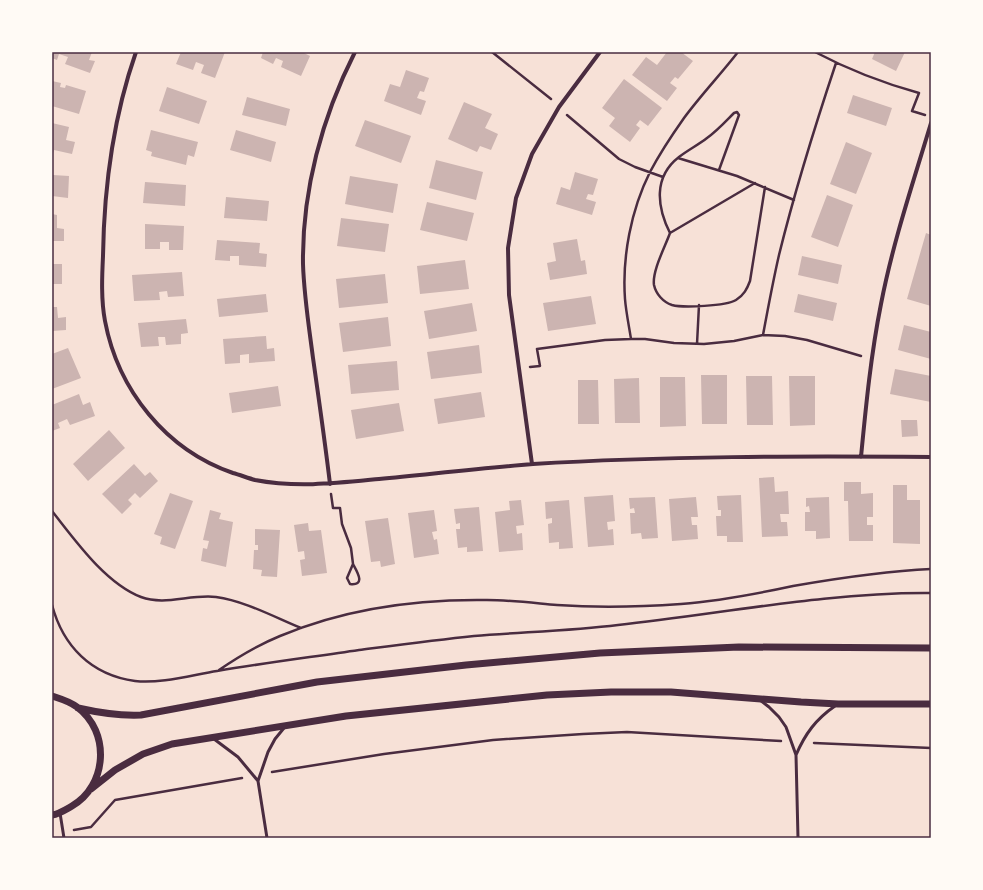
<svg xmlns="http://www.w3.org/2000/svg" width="983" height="890" font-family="Lora,serif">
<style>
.building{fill:#ccb4b1}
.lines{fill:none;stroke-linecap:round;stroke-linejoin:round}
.path{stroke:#4a2c40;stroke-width:2.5}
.service{stroke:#4a2c40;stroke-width:3}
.minor{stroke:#4a2c40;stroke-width:4}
.tertiary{stroke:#4a2c40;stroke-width:7}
.neatline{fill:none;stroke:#4a2c40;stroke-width:1.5}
</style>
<rect width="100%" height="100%" fill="#f7e1d7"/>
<!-- building -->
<path class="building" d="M52 52H92L89 60 95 61 90 73 65 64 68 57 59 54 57 60 52 58Z
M181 52H225L215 78 201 73 204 65 196 62 193 70 176 64Z
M263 52H302L310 56 301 76 281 67 283 61 276 58 273 64 261 58Z
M667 52H681L693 61 678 79 675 77 670 83 677 88 667 101 632 75 646 57 657 65Z
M875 52H905L896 71 872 59Z
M406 70 429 78 424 92 420 91 417 98 426 101 421 115 384 101 390 84 400 87Z
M624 79 662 108 648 126 640 120 636 125 640 128 630 142 609 126 615 118 602 108Z
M52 81 61 83 60 87 65 88 66 85 86 91 79 114 52 106Z
M167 87 207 101 199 124 159 111Z
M853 95 892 108 886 126 847 113Z
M247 97 290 109 286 126 242 115Z
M464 102 492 114 485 128 498 134 491 150 480 146 477 152 448 139Z
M365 120 411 136 401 163 355 146Z
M52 123 69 127 66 140 75 142 72 154 54 150 52 157Z
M151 130 198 142 194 157 188 155 186 165 151 156 152 152 146 150Z
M236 130 276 142 271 162 230 150Z
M846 142 872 153 856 194 830 184Z
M436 160 483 172 476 200 429 188Z
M575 172 598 179 593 195 588 194 586 199 596 202 592 215 556 204 561 187 570 190Z
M53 175 69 176 68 198 52 196Z
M350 176 398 184 393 213 345 204Z
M145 182 186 185 185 206 143 203Z
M827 195 853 205 838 247 811 237Z
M226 197 269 201 267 221 224 218Z
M427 202 474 213 467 241 420 230Z
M52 214 57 215V228L64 229V241H52Z
M341 218 389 224 385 252 337 246Z
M145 224 184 226 183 250H169V242H160V249H145Z
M926 233 931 235V306L907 299Z
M577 239 581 261 585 260 587 274 550 280 547 263 556 261 553 243Z
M217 240 260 243 259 253 267 254 266 267 239 265V256H230V261L215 260Z
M802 256 842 265 838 284 798 275Z
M465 260 469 289 420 294 417 266Z
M52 264H62V284H52Z
M182 272 184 296 168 297 167 291 159 292 160 300 134 301 132 275Z
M385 274 388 303 339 308 336 279Z
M266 294 268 312 219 317 217 299Z
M798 294 837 303 833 321 794 312Z
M591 296 596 324 548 331 543 303Z
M472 303 477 331 429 339 424 311Z
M52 307H57L58 318 66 317V330L52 331Z
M388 317 391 346 343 352 339 323Z
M186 319 188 333 181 334V344L166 345 165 337H158L159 346 141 347 138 323Z
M904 325 931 332V359L898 350Z
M266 336 267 349 274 348 275 361 249 363V354L240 355V363L225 364 223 339Z
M479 345 482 373 431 379 427 352Z
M68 348 81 378 52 389V354Z
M397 361 399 390 351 394 348 365Z
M895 369 931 376V402L890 394Z
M701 375H727V424H702Z
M746 376H772L773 425H747Z
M789 376H815V425L790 426Z
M660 377H685L686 426 660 427Z
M639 378 640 423H615L614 379Z
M578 380H598L599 424H578Z
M278 386 281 406 232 413 229 393Z
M481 392 485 417 438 424 434 399Z
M79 394 83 405 90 402 95 416 70 425 67 419 58 423 60 428 52 431V405Z
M399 403 404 431 356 439 351 410Z
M901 420H917L918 436 902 437Z
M109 430 125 448 88 481 73 464Z
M134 464 145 476 150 472 158 481 140 498 135 493 128 500 132 504 122 514 102 494Z
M774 477 775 492 788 491 789 514H780L781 522H787L788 536 762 537 759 478Z
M844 482H861V494L873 493V517H867V525H873V541H849L848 501H844Z
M893 485H907V500H920V544L893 543Z
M170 493 193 501 175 549 160 544 162 537 154 534Z
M613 495 615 521 607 522 608 530 613 529 614 545 588 547 584 497Z
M741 495 743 542H727V536H717L716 516H721V510H718L717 496Z
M655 497 658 538 642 539 641 533 631 534 630 513H635L634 508 630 509 629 498Z
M696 497 698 517H691L692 525H697L698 539 672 541 669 499Z
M829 497 830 538 816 539V531H805V512H810L809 506 806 507V498Z
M521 500 524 525 516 526 517 534 522 533 523 550 499 552 495 512 510 510 509 501Z
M569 500 573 548 559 549V542L549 543 548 524 552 523V518L546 519 545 502Z
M479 507 483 551 467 552V547L458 548 456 529H460V523L456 524 454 509Z
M210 510 221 513 219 519 233 522 226 567 201 561 203 548 207 549 209 541 203 540Z
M434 510 437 531 432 532 434 540 437 539 439 554 414 558 408 513Z
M388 518 395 564 381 567 380 561 371 562 365 521Z
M308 523 309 531 321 530 327 573 302 576 300 560 305 559 304 551 298 552 294 525Z
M255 529 280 530 277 577 261 576 262 570 253 569 254 550H258V545H255Z"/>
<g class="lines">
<!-- path -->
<path class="path" d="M492 52 551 99
M815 52C849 70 883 83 919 93L912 111 925 115
M567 115 619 159 635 167 663 177
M678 158 737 176 794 200
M719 170 739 115 737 112 734 113C726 121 717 131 707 138 698 145 688 150 679 157 653 177 657 207 670 233 665 247 652 271 654 285 656 294 663 302 672 305 683 308 726 306 736 300 744 295 747 289 750 281L765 187
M670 233 755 183
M763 335C768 308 773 281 779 255 795 190 815 126 836 63
M631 339C629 326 626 312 625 299 622 257 631 210 650 172 660 153 672 135 684 118 701 95 721 74 738 52
M697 344 699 305
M530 367 540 366 537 349 605 340 631 339H645L674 343 704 344 734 341 763 335 785 336 807 340 861 356
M331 494 333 508H340L342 524 351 548 353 564 347 578 350 584C367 586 356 570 353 564
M52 511C75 540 105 583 141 597 165 606 190 594 216 597 245 601 274 617 301 628
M52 605C63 646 91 675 135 681 160 684 192 675 217 671 264 663 312 657 359 650 398 645 436 640 474 636 522 632 570 631 618 625 721 614 827 592 931 593
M219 670C238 657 258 645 280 636 344 609 418 599 487 600 511 600 534 603 557 605 598 608 640 607 681 604 719 601 756 594 793 586 839 578 885 571 931 569
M814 743 931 748
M272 772 384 754 493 740 583 734 627 732 781 741
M74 830 91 827 115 800 242 778"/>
<!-- service -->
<path class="service" d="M760 700 769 707 779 717 786 727 796 755 798 838
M214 739 238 757 258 781
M796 755C805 734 816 719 835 706
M60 813 64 838
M267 838 258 781 268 752 275 739 284 728"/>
<!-- minor -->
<path class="minor" d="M136 52C113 118 104 187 103 256 102 277 101 300 105 321 118 390 166 450 233 473 240 475 248 478 255 480 297 488 338 483 379 479 431 474 482 468 533 464 665 456 799 456 931 457
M861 457C866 405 871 354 881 304 893 242 913 183 931 123
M532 464 509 295 508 248 516 198 532 154 559 107 600 52
M330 484C325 442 319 400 313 358 309 327 304 296 303 264 302 191 322 117 355 52"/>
<!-- tertiary -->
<path class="tertiary" d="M52 696C61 699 69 701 77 707 111 732 107 786 72 806 65 810 59 814 52 815
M78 708C100 713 119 716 141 715L317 682 466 665 600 653 739 647 931 648
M91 789 115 770 143 754 172 744 346 716 547 695 611 692H671L801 702 838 704H931"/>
</g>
<!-- border -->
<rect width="983" height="890" fill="none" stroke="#fffaf5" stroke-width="106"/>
<rect x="53" y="53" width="877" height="784" class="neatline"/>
</svg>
